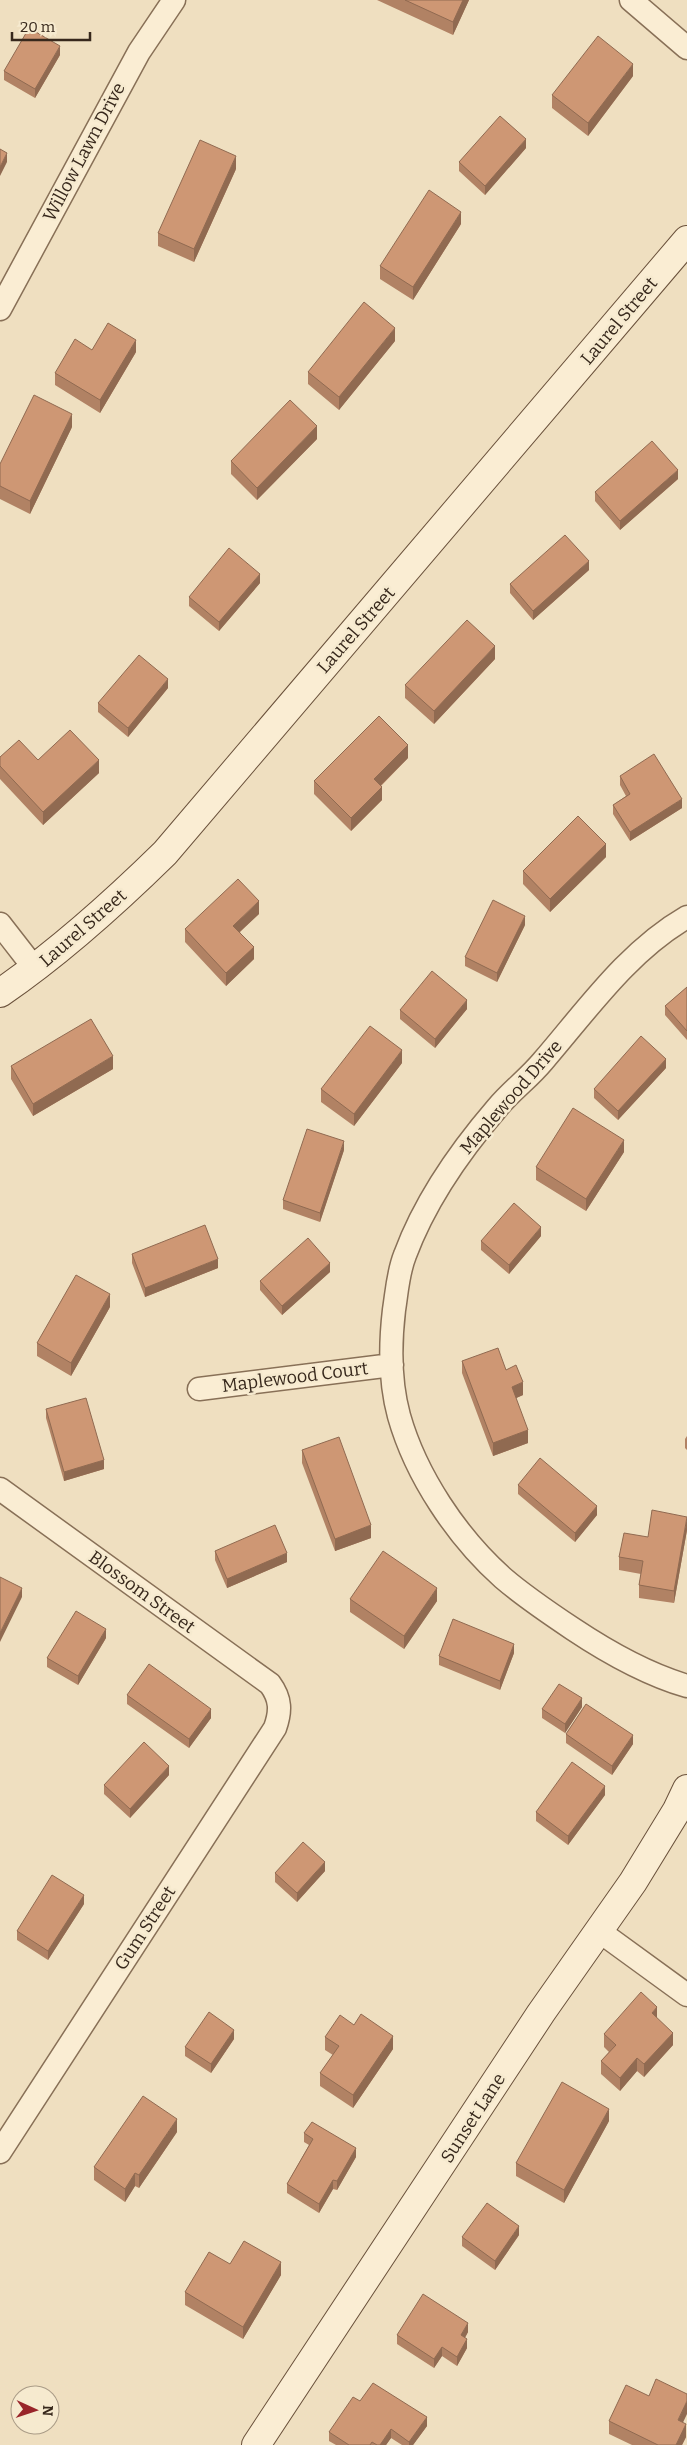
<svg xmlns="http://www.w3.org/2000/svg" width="687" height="2445" font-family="Bitter,serif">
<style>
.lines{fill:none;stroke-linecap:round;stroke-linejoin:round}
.street-casing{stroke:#887057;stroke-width:25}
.secondary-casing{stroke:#6a513b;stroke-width:30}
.street{stroke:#faedd3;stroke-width:22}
.secondary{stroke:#faedd3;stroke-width:28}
.wall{fill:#b18264}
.shaded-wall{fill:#906a51}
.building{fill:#ce9774;stroke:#906a51}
.labels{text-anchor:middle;stroke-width:5;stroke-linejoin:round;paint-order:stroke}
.street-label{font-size:18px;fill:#37281c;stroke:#f6eacf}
</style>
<rect width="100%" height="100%" fill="#efdfc0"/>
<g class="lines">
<defs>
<path id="street" d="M631 0 687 48
M0 309 139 52 174 0
M687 917C628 951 587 1010 543 1061 529 1078 511 1091 497 1108 460 1151 425 1201 405 1255 398 1272 397 1291 394 1310 390 1344 390 1383 399 1416 416 1476 457 1537 503 1578 525 1597 549 1613 573 1629 609 1653 646 1674 687 1686
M0 924 35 969
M199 1389 392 1365
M0 1489 270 1684C281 1699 281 1711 275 1728L0 2152
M599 1931 687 1995"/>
<path id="secondary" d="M0 993C60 952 113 904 165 853L687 240
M256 2445 541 2013 633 1882 677 1810 687 1789"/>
</defs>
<!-- street casing -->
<use href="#street" class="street-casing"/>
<!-- secondary casing -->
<use href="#secondary" class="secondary-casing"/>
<!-- street -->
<use href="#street" class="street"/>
<!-- secondary -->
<use href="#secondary" class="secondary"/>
</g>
<!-- wall -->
<path class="wall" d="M377 0H469L453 35Z
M60 55 35 98 4 80V71Z
M633 76 588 136 552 108V95Z
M526 148 485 195 459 171V162Z
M236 169 194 262 158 246V233Z
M461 224 413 300 380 279V266Z
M395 341 339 410 308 384V372Z
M136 352 100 413 55 385V373Z
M72 427 30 514 0 499V464Z
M317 439 257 500 231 474V461Z
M678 479 620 530 595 501V492Z
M589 570 533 620 510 593V584Z
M260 583 219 631 189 606V597Z
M495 659 434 724 405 698V685Z
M168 688 128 737 98 712V703Z
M0 757 38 760 99 773 43 825 0 779Z
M408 758 381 786 382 800 351 831 314 794V781Z
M620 776 682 808 630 841 613 814V805L626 796 620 785Z
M606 857 550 912 523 884V871Z
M259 914 240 932 254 959 226 986 185 942V929Z
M525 925 497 982 465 966V957Z
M687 987V1040L665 1015V1006Z
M467 1009 435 1048 400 1019V1010Z
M402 1063 354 1126 321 1102V1089Z
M11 1066 113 1069 33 1116 11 1079Z
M666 1068 618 1120 594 1098V1089Z
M344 1150 320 1222 283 1209V1200Z
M624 1152 586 1211 536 1180V1167Z
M541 1236 509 1274 481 1250V1241Z
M132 1254 218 1268 145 1297 132 1263Z
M330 1272 282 1315 260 1290V1281Z
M110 1307 71 1376 37 1356V1343Z
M462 1361 506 1370 523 1395 516 1398 528 1443 493 1456 462 1373Z
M46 1409 104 1469 64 1481 46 1418Z
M687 1436V1450L685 1448V1439Z
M302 1450 371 1538 335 1551 302 1463Z
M518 1485 597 1515 575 1542 518 1494Z
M687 1530 674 1603 639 1598V1585L641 1574 619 1570V1557L648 1537Z
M215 1551 287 1562 227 1588 215 1560Z
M350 1599 437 1601 404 1649 350 1612Z
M106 1638 78 1685 47 1667V1658Z
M514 1653 500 1690 439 1665V1656Z
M127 1695 211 1718 189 1748 127 1704Z
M582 1707 565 1733 542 1718V1709Z
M566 1734 633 1744 612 1775 566 1743Z
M169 1775 130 1818 104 1794V1785Z
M605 1795 568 1845 536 1821V1812Z
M325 1871 297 1902 275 1882V1873Z
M84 1904 48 1960 17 1940V1931Z
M657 2018 673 2045 644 2077 637 2071 620 2091 601 2074V2061L609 2052 604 2047V2034Z
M354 2025 393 2049 353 2108 320 2086V2073L333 2055 325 2050V2037Z
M234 2039 211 2073 185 2056V2047Z
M609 2121 564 2203 516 2176V2163Z
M177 2132 139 2188 135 2186 125 2202 94 2180V2167Z
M304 2133 356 2157 337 2190 333 2189 319 2213 287 2193V2184L309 2145 304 2142Z
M519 2235 495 2270 462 2246V2237Z
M230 2264 281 2275 243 2339 185 2305V2292Z
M468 2332 465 2338 467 2348 457 2366 442 2356 434 2368 397 2344V2335Z
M360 2401 427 2426 413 2445H402L391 2438 386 2445H336L329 2441V2432Z
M609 2421 683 2423 686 2437 682 2445H632L609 2434Z"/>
<!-- shaded-wall -->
<path class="shaded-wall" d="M463 0H469L453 35V22Z
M60 46V55L35 98V89Z
M633 64V76L588 136V123Z
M526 139V148L485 195V186Z
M7 153V162L0 176V167Z
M236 156V169L194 262V249Z
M461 212V224L413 300V287Z
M395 328V341L339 410V397Z
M136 340V352L100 413V400Z
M72 414V427L30 514V501Z
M317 426V439L257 500V488Z
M678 470V479L620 530V521Z
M589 561V570L533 620V611Z
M260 574V583L219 631V622Z
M495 646V659L434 724V711Z
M168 679V688L128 737V728Z
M408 745V758L374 792V779Z
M99 760V773L43 825V812Z
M382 787V800L351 831V818Z
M682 799V808L630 841V832Z
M606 844V857L550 912V899Z
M259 901V914L233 938V926Z
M525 916V925L497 982V973Z
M254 947V959L226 986V973Z
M467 1000V1009L435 1048V1039Z
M402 1050V1063L354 1126V1114Z
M113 1056V1069L33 1116V1104Z
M666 1059V1068L618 1120V1111Z
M624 1140V1152L586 1211V1199Z
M344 1141V1150L320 1222V1213Z
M541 1227V1236L509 1274V1265Z
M218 1259V1268L145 1297V1288Z
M330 1263V1272L282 1315V1306Z
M110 1294V1307L71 1376V1363Z
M523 1382V1395L512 1400V1387Z
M528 1430V1443L493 1456V1443Z
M104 1460V1469L64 1481V1472Z
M597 1506V1515L575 1542V1533Z
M687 1517V1530L674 1603V1591Z
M371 1525V1538L335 1551V1539Z
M287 1553V1562L227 1588V1579Z
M22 1588V1597L0 1642V1633Z
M437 1588V1601L404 1649V1636Z
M106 1629V1638L78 1685V1676Z
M514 1644V1653L500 1690V1681Z
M582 1698V1707L565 1733V1724Z
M211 1709V1718L189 1748V1739Z
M633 1735V1744L612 1775V1766Z
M169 1766V1775L130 1818V1809Z
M605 1786V1795L568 1845V1836Z
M325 1862V1871L297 1902V1893Z
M84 1895V1904L48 1960V1951Z
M657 2007V2020L652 2013Z
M234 2030V2039L211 2073V2064Z
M673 2033V2045L644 2077V2064Z
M393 2036V2049L353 2108V2095Z
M637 2058V2071L620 2091V2078Z
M609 2109V2121L564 2203V2190Z
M177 2119V2132L139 2188V2175Z
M356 2148V2157L337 2190V2181Z
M135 2173V2186L125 2202V2189Z
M333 2180V2189L319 2213V2204Z
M519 2226V2235L495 2270V2261Z
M281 2262V2275L243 2339V2327Z
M468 2323V2332L461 2344V2335Z
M467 2339V2348L457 2366V2357Z
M442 2347V2356L434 2368V2359Z
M687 2401V2414L678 2433V2420Z
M427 2417V2426L413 2445H409V2442Z
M686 2424V2437L682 2445H676Z
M391 2429V2438L386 2445H380Z"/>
<!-- building -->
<path class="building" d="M405 0H463L453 22Z
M29 28 60 46 35 89 4 71Z
M598 36 633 64 588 123 552 95Z
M500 116 526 139 485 186 459 162Z
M200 140 236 156 194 249 158 233Z
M0 149 7 153 0 167Z
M429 190 461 212 413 287 380 266Z
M364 302 395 328 339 397 308 372Z
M108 323 136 340 100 400 55 373 75 339 92 350Z
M34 395 72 414 30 501 0 486V464Z
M290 400 317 426 257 488 231 461Z
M652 441 678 470 620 521 595 492Z
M565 535 589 561 533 611 510 584Z
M229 548 260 574 219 622 189 597Z
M467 620 495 646 434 711 405 685Z
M139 655 168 679 128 728 98 703Z
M379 716 408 745 374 779 382 787 351 818 314 781Z
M70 730 99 760 43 812 0 766V757L19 740 38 760Z
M654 754 682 799 630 832 613 805 630 794 620 776Z
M578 816 606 844 550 899 523 871Z
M238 879 259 901 233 926 254 947 226 973 185 929Z
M493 900 525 916 497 973 465 957Z
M432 971 467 1000 435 1039 400 1010Z
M687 987V1031L665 1006Z
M91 1019 113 1056 33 1104 11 1066Z
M370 1026 402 1050 354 1114 321 1089Z
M641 1036 666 1059 618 1111 594 1089Z
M573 1108 624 1140 586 1199 536 1167Z
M307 1129 344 1141 320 1213 283 1200Z
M514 1203 541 1227 509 1265 481 1241Z
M205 1225 218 1259 145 1288 132 1254Z
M308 1238 330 1263 282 1306 260 1281Z
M76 1275 110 1294 71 1363 37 1343Z
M498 1348 506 1370 516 1365 523 1382 512 1387 528 1430 493 1443 462 1361Z
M86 1398 104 1460 64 1472 46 1409Z
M339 1437 371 1525 335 1539 302 1450Z
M540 1458 597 1506 575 1533 518 1485Z
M652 1510 687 1517 674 1591 639 1585 643 1561 619 1557 624 1533 648 1537Z
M275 1525 287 1553 227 1579 215 1551Z
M383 1551 437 1588 404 1636 350 1599Z
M0 1577 22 1588 0 1633Z
M76 1611 106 1629 78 1676 47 1658Z
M453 1619 514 1644 500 1681 439 1656Z
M149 1664 211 1709 189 1739 127 1695Z
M559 1684 582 1698 565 1724 542 1709Z
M586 1704 633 1735 612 1766 566 1734Z
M144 1742 169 1766 130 1809 104 1785Z
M572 1762 605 1786 568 1836 536 1812Z
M303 1842 325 1862 297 1893 275 1873Z
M52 1875 84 1895 48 1951 17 1931Z
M641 1992 657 2007 652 2013 673 2033 644 2064 637 2058 620 2078 601 2061 616 2045 604 2034Z
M209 2012 234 2030 211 2064 185 2047Z
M361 2014 393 2036 353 2095 320 2073 339 2046 325 2037 340 2015 354 2025Z
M562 2082 609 2109 564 2190 516 2163Z
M143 2096 177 2119 139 2175 135 2173 125 2189 94 2167Z
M312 2122 356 2148 337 2181 333 2180 319 2204 287 2184 313 2139 304 2133Z
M487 2203 519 2226 495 2261 462 2237Z
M244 2241 281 2262 243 2327 185 2292 209 2252 230 2264Z
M423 2294 468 2323 461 2335 467 2339 457 2357 442 2347 434 2359 397 2335Z
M656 2379 687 2394V2401L678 2420 686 2424 676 2445H658L609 2421 626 2385 649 2396Z
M373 2383 427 2417 409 2442 391 2429 380 2445H377L372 2442 370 2445H349L329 2432 353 2397 360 2401Z"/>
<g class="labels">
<!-- street labels -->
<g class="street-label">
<text transform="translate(84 152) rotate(-62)" y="6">Willow Lawn Drive</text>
<text transform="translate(619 321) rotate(-50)" y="6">Laurel Street</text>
<text transform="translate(356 630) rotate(-49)" y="6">Laurel Street</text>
<text transform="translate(83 928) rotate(-41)" y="6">Laurel Street</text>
<text transform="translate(511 1097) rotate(-49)" y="6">Maplewood Drive</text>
<text transform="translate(295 1377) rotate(-7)" y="6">Maplewood Court</text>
<text transform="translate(142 1592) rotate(36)" y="6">Blossom Street</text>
<text transform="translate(145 1928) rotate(-57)" y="6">Gum Street</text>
<text transform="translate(473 2118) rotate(-57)" y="6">Sunset Lane</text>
</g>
</g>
<!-- north arrow -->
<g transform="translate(35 2410) rotate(93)"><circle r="24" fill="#f6eacf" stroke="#aa9c87"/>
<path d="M0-4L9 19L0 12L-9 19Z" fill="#99252a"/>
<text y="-8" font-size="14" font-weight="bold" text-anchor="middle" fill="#37281c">N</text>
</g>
<!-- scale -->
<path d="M12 32v8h78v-8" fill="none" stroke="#37281c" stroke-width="2.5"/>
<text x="20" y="32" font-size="15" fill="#37281c" stroke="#f6eacf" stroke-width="4" paint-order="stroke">20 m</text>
</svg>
